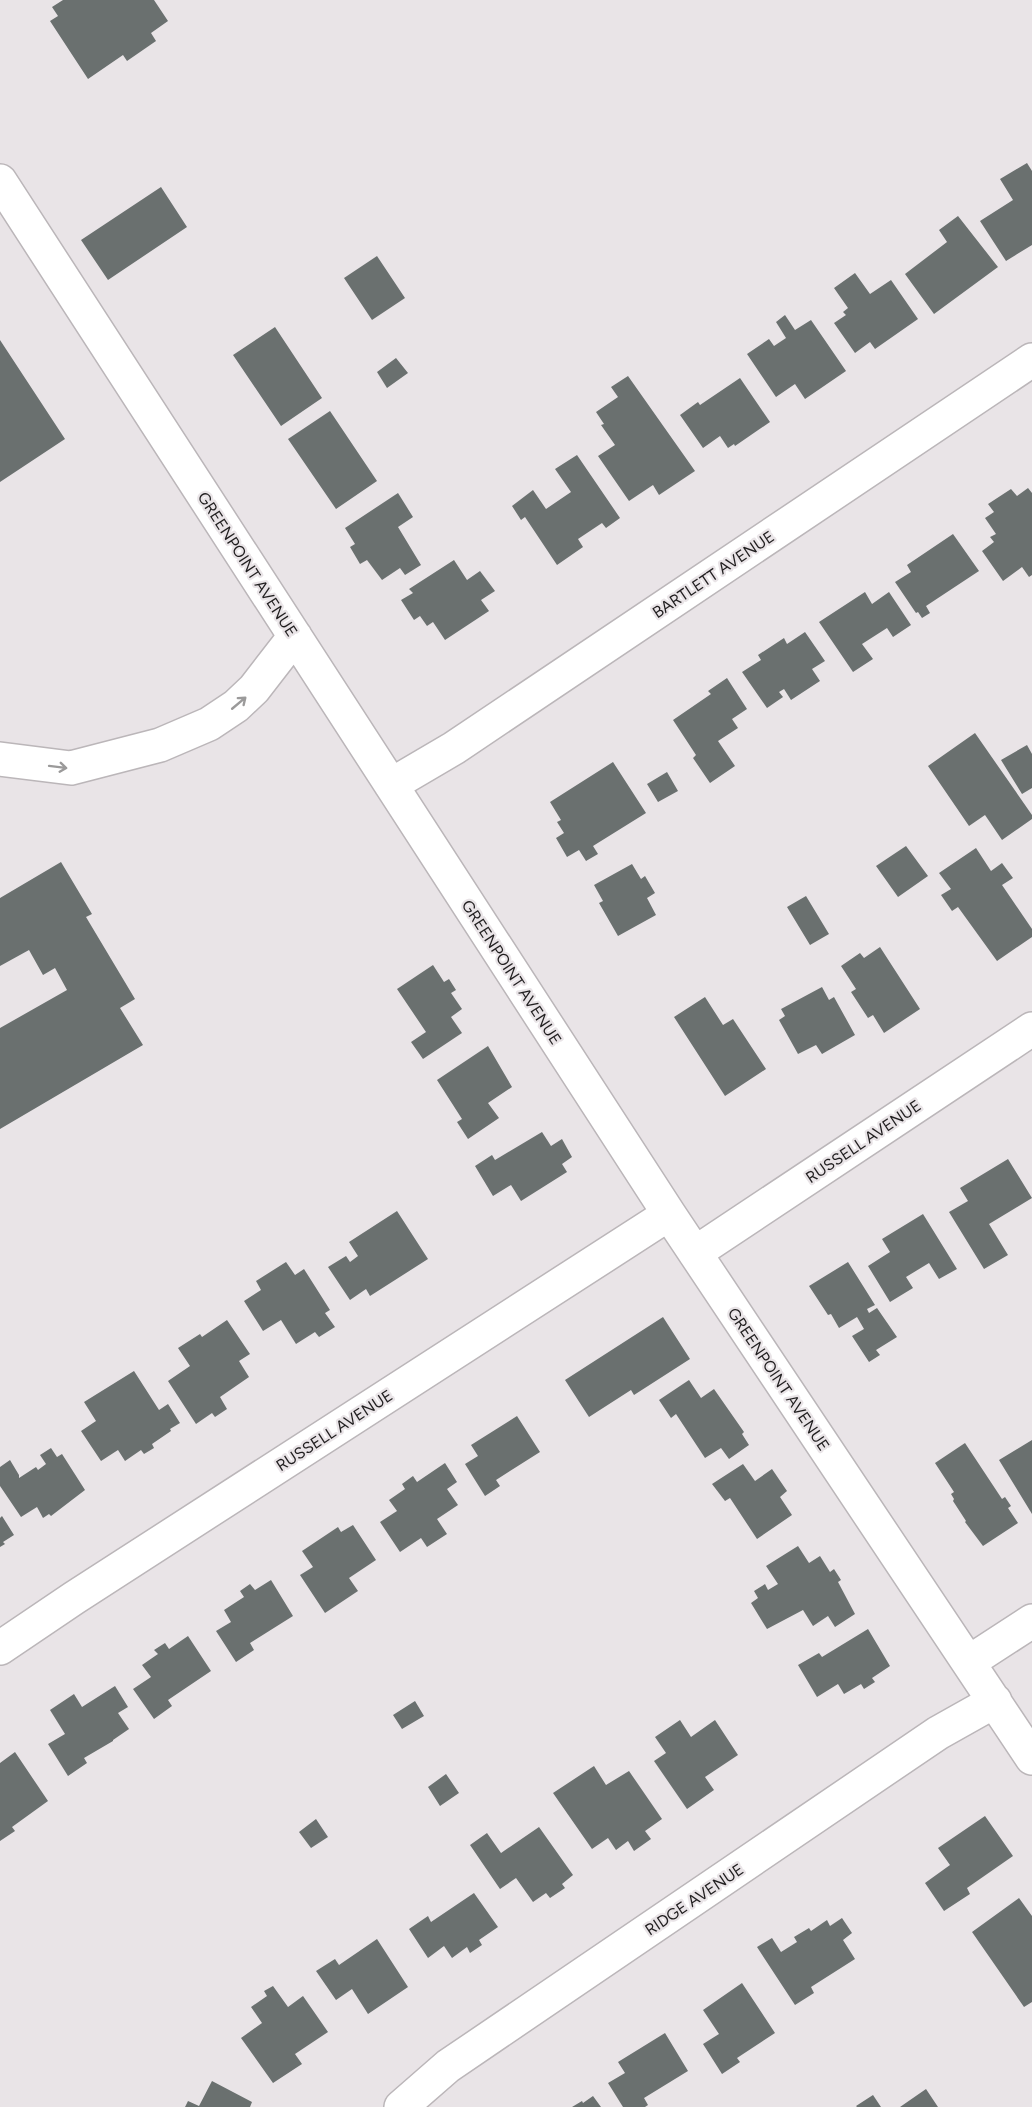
<svg xmlns="http://www.w3.org/2000/svg" width="1032" height="2107" font-family="Figtree,sans-serif">
<style>
.building{fill:#6a706f}
.lines{fill:none;stroke-linecap:round;stroke-linejoin:round}
.minor-casing{stroke:#bbb6b9;stroke-width:36}
.minor{stroke:#fff;stroke-width:33}
.oneway{stroke:#9b9a9a}
.labels{text-anchor:middle;stroke-width:4.5;stroke-linejoin:round;paint-order:stroke}
.street-label{font-size:16px;fill:#201e1f;stroke:#e9e4e7}
</style>
<rect width="100%" height="100%" fill="#e9e4e7"/>
<!-- building -->
<path class="building" d="M63 0H154L168 21 151 33 156 41 127 61 123 55 88 79 50 21 58 16 52 7Z
M1027 163 1032 171V245L1006 261 980 221 1013 200 1000 179Z
M161 187 187 227 108 280 81 240Z
M958 216 998 267 934 314 905 274 947 242 939 230Z
M377 256 405 298 372 320 344 278Z
M855 273 870 294 891 280 918 319 875 349 870 342 855 353 834 323 846 315 843 312 848 308 834 288Z
M785 315 795 330 811 320 846 371 805 399 795 384 776 397 747 354 769 339 774 346 786 338 776 322Z
M275 327 322 398 281 426 233 355Z
M0 340 65 439 0 482Z
M396 358 408 373 387 388 377 372Z
M628 376 695 471 659 495 653 485 629 501 598 456 615 445 601 425 604 424 596 412 618 397 611 387Z
M740 378 770 422 735 446 734 444 728 448 720 436 703 448 680 415 698 402 700 405Z
M330 411 377 481 336 509 288 439Z
M577 455 620 518 606 528 602 523 578 539 583 547 557 565 525 517 521 520 512 506 533 490 546 509 571 492 555 469Z
M1028 488 1032 493V575L1029 577 1022 567 1003 581 982 551 994 542 990 537 996 534 985 518 994 512 988 504 1011 489 1017 496Z
M398 493 413 517 398 527 421 565 405 575 400 568 382 580 367 560 360 564 350 547 355 544 345 528Z
M953 534 979 571 926 606 930 613 922 618 918 612 916 613 895 582 911 572 907 565Z
M454 560 467 580 480 571 495 591 481 600 489 611 445 640 433 622 427 626 420 616 414 620 401 600 413 593 409 589Z
M865 592 872 604 889 592 911 625 893 637 887 628 862 644 873 659 853 672 819 622Z
M805 632 825 661 812 669 820 681 791 700 784 689 779 692 783 697 767 708 742 672 761 660 758 655 784 638 787 644Z
M727 678 747 709 732 719 738 728 718 741 735 766 710 783 693 758 696 755 673 720 711 694 708 691Z
M975 733 1032 815V819L1002 840 985 815 969 826 928 766Z
M1027 745 1032 754V788L1022 794 1001 760Z
M613 762 646 813 593 846 598 854 586 861 579 850 567 857 556 838 564 833 557 822 561 820 550 802Z
M667 772 678 791 658 802 647 784Z
M906 846 928 876 898 897 876 866Z
M976 848 991 871 1002 863 1013 878 1002 885 1032 929V937L997 961 958 907 952 911 941 895 951 889 939 873Z
M61 862 92 914 86 917 135 999 120 1008 143 1045 0 1129V1028L67 990 55 968 43 975 29 950 0 966V898Z
M632 864 641 879 645 876 655 893 647 898 656 915 618 936 599 903 603 901 594 885Z
M806 896 829 934 810 945 787 907Z
M880 947 920 1009 884 1033 873 1015 868 1018 851 992 856 989 841 966 860 953 864 958Z
M433 965 444 982 449 979 456 990 451 993 462 1009 451 1017 462 1033 423 1059 411 1042 426 1032 397 989Z
M822 987 829 1000 834 997 855 1035 822 1054 816 1045 798 1054 779 1020 785 1016 781 1009Z
M705 997 723 1025 733 1019 766 1069 725 1096 674 1017Z
M488 1046 512 1087 488 1103 499 1118 468 1139 457 1122 462 1119 437 1080Z
M542 1132 551 1146 562 1139 572 1157 562 1164 567 1172 521 1201 511 1185 493 1196 475 1166 492 1155 495 1160Z
M1008 1159 1032 1198 989 1224 1008 1255 984 1269 949 1212 968 1201 960 1188Z
M397 1211 428 1259 370 1296 366 1289 350 1300 328 1267 346 1256 350 1262 358 1256 349 1242Z
M923 1214 957 1269 939 1279 929 1263 906 1277 913 1288 890 1302 868 1266 890 1252 882 1239Z
M286 1262 295 1275 304 1269 330 1310 325 1313 335 1327 319 1337 315 1332 296 1344 281 1320 263 1331 244 1301 261 1290 256 1281Z
M848 1262 875 1305 867 1309 869 1313 877 1308 897 1337 876 1350 880 1355 869 1362 852 1336 864 1329 857 1317 839 1328 831 1314 828 1315 809 1286Z
M663 1317 690 1359 634 1395 631 1390 589 1417 565 1380Z
M227 1320 250 1354 239 1361 249 1377 220 1397 227 1409 215 1417 212 1413 196 1424 168 1381 190 1366 178 1348 200 1334 202 1337Z
M134 1371 159 1410 168 1404 180 1423 170 1429 171 1431 152 1444 154 1448 144 1454 141 1450 125 1461 118 1450 101 1461 81 1431 96 1421 84 1402Z
M689 1380 701 1398 714 1389 744 1432 742 1434 749 1445 729 1459 721 1448 705 1458 676 1414 671 1418 659 1400Z
M517 1416 540 1452 496 1480 500 1486 485 1496 465 1464 478 1456 471 1445Z
M1032 1440V1514L999 1460Z
M965 1443 1002 1499 1005 1497 1011 1506 1008 1508 1018 1523 983 1546 965 1522 966 1521 953 1501 954 1499 951 1494 954 1492 935 1463Z
M51 1448 57 1457 62 1454 85 1490 51 1516 49 1514 43 1518 37 1507 21 1517 0 1486V1467L10 1460 19 1475V1478L36 1467 38 1470 46 1464 40 1455Z
M445 1463 457 1482 447 1489 458 1505 437 1519 447 1534 427 1547 421 1538 400 1552 380 1522 397 1511 389 1500 405 1489 402 1484 413 1476 417 1482Z
M743 1464 755 1481 772 1469 787 1491 780 1497 792 1515 757 1539 730 1498 725 1501 712 1484Z
M2 1516 14 1535 3 1542 5 1544 0 1547V1518Z
M353 1525 376 1560 349 1578 358 1591 325 1613 300 1575 313 1567 302 1551 338 1527 341 1532Z
M798 1546 809 1563 820 1556 830 1572 834 1569 841 1580 838 1582 855 1614 835 1627 828 1616 813 1626 803 1610 767 1629 751 1603 758 1598 754 1591 765 1584 768 1590 778 1584 766 1566Z
M271 1580 293 1616 250 1643 254 1650 236 1662 216 1631 231 1622 224 1610 244 1597 240 1591 250 1584 255 1590Z
M868 1629 890 1666 872 1678 875 1682 864 1689 861 1684 844 1694 838 1684 817 1697 798 1665 819 1653 822 1657Z
M188 1636 211 1671 168 1700 172 1706 154 1719 133 1689 151 1677 142 1665 158 1654 154 1650 165 1643 169 1649Z
M115 1686 128 1707 118 1713 129 1729 113 1740V1741L84 1758 87 1763 68 1776 48 1744 65 1734 50 1710 74 1694 82 1707Z
M415 1701 424 1716 402 1729 393 1715Z
M680 1720 691 1737 715 1720 738 1755 705 1777 714 1790 687 1809 654 1761 666 1753 655 1737Z
M15 1752 48 1801 12 1827 15 1831 0 1841V1763Z
M594 1766 606 1785 629 1771 662 1819 645 1831 651 1839 634 1851 628 1841 616 1850 608 1838 592 1849 553 1793Z
M446 1774 459 1793 440 1806 428 1787Z
M985 1816 1013 1856 967 1888 970 1894 944 1911 925 1883 950 1865 938 1848Z
M316 1819 328 1837 311 1848 299 1832Z
M539 1827 573 1875 562 1884 565 1888 550 1898 546 1893 533 1902 516 1878 500 1889 470 1845 487 1833 501 1853Z
M474 1893 498 1927 479 1940 482 1945 470 1953 467 1947 452 1958 444 1946 428 1958 409 1929 428 1916 431 1922Z
M1019 1898 1032 1916V2002L1024 2007 972 1932Z
M842 1918 852 1933 843 1940 855 1959 811 1987 814 1993 795 2005 757 1947 772 1938 781 1952 797 1942 794 1937 809 1928 811 1931 827 1920 830 1926Z
M377 1939 408 1987 368 2014 352 1989 336 2000 316 1971 335 1959 339 1965Z
M742 1983 775 2033 737 2058 740 2062 722 2074 703 2044 719 2034 703 2010Z
M273 1986 288 2007 303 1996 328 2032 295 2054 302 2064 273 2083 241 2038 262 2023 251 2007 267 1996 264 1991Z
M665 2033 688 2071 644 2098 648 2105 645 2107H623L608 2083 625 2073 618 2062Z
M212 2081 252 2102 250 2107H185L188 2101 199 2106Z
M926 2089 938 2107H900Z
M873 2095 881 2107H857L856 2106Z
M593 2096 601 2107H572L582 2101 583 2103Z"/>
<g class="lines">
<defs>
<path id="minor" d="M0 181 669 1214 1032 1758
M0 759 71 768 160 745 209 724 236 706 254 689 295 636
M391 785 454 748 1032 360
M695 1253 1032 1029
M0 1648 74 1598 669 1214
M969 1662 1032 1621
M401 2107 448 2066 938 1733 995 1701"/>
</defs>
<!-- minor casing -->
<use href="#minor" class="minor-casing"/>
<!-- minor -->
<use href="#minor" class="minor"/>
</g>
<!-- one-way arrows -->
<defs><path id="oneway-shaft" d="M-6 0H5M1.5-3L5.5 0L1.5 3" fill="none" stroke-width="1.6" stroke-linecap="round" stroke-linejoin="round" transform="scale(1.5)"/></defs>
<g class="oneway">
<use href="#oneway-shaft" transform="translate(239 703) rotate(-40)"/>
<use href="#oneway-shaft" transform="translate(58 767) rotate(7)"/>
</g>
<g class="labels">
<!-- street labels -->
<g class="street-label">
<text transform="translate(248 564) rotate(57)" y="6">GREENPOINT AVENUE</text>
<text transform="translate(713 574) rotate(-34)" y="6">BARTLETT AVENUE</text>
<text transform="translate(512 972) rotate(57)" y="6">GREENPOINT AVENUE</text>
<text transform="translate(863 1141) rotate(-34)" y="6">RUSSELL AVENUE</text>
<text transform="translate(779 1379) rotate(56)" y="6">GREENPOINT AVENUE</text>
<text transform="translate(334 1430) rotate(-33)" y="6">RUSSELL AVENUE</text>
<text transform="translate(694 1899) rotate(-34)" y="6">RIDGE AVENUE</text>
</g>
</g>
</svg>
